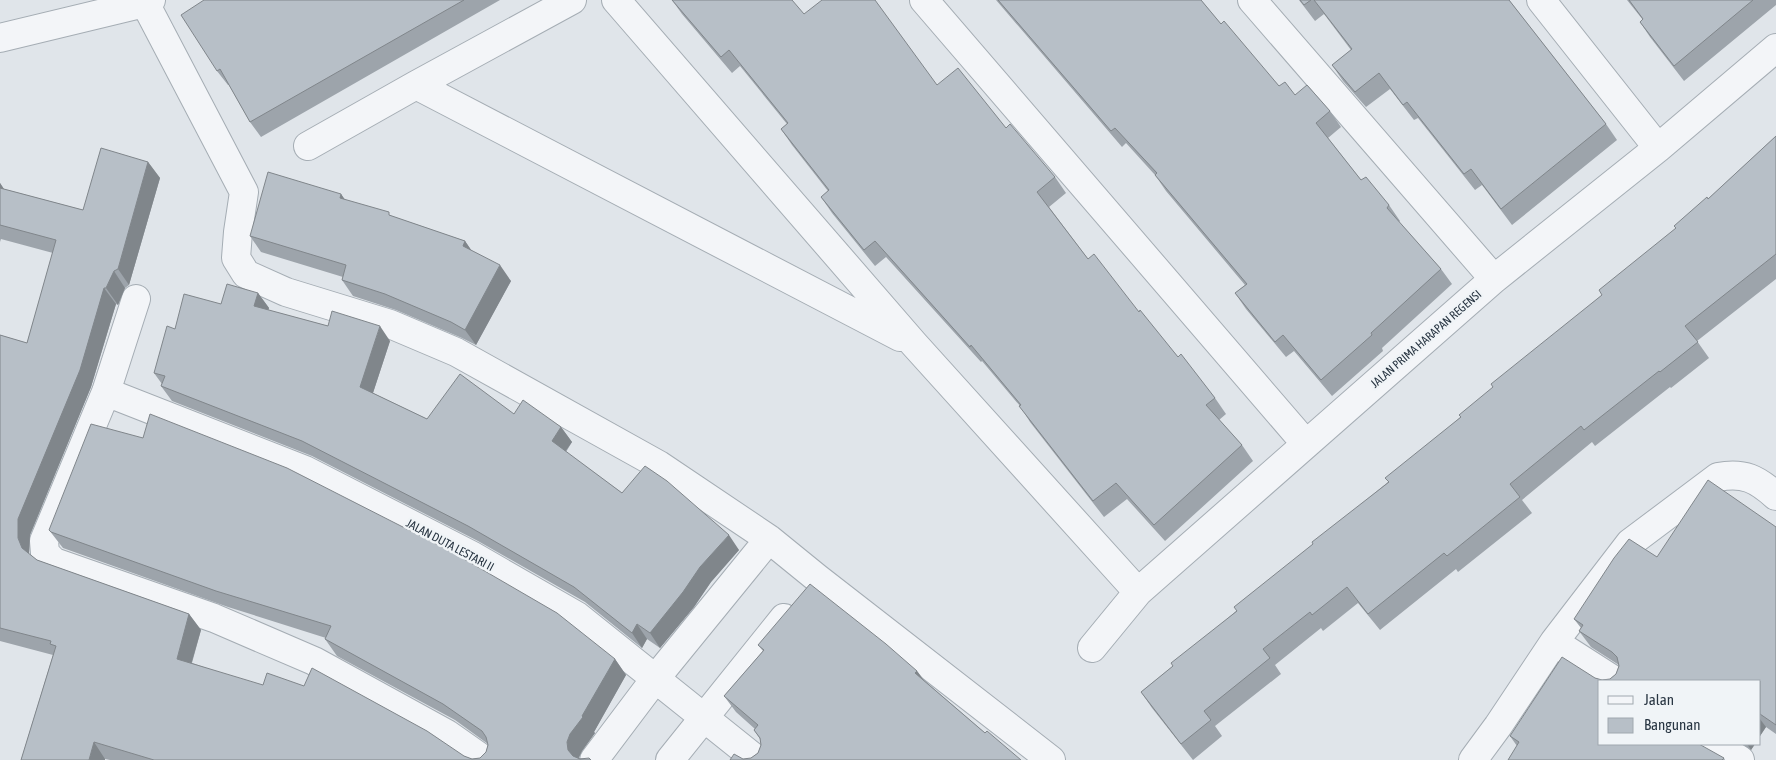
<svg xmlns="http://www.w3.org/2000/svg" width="1776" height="760" font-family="'Asap Condensed',sans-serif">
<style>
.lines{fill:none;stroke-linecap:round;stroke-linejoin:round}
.minor-casing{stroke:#a5adb4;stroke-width:30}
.minor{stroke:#f3f5f8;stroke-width:28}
.wall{fill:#9da4ab}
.shaded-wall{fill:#80868b}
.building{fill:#b7bfc7;stroke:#80868b}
.labels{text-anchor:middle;stroke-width:5;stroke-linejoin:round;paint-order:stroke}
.street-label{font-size:12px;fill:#283542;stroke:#f0f4f7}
</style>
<rect width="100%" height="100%" fill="#e0e5ea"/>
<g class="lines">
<defs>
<path id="minor" d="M616 0 914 344 1138 592
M924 0 1306 444
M1252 0 1494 279
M1541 0 1658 148
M145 3 244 192 238 232 236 258 246 274 286 292 390 324 456 352 659 465 769 539 817 578 1051 760
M0 38 145 3 151 0
M416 85 900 337
M308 146 416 85 572 0
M136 299 106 392 44 541 45 553 54 562 214 618 314 661 447 734 484 760
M106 392 305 470 471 555 577 616 757 760
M1554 642 1615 681
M1092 648 1138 592 1494 279 1658 148 1776 48
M1714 744 1740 760
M594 760 655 679 769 539
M670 760 784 618
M1473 760 1498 726 1554 642 1630 543 1718 477C1744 472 1757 479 1776 496"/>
</defs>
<!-- minor casing -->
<use href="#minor" class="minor-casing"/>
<!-- minor -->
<use href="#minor" class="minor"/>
</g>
<!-- wall -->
<path class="wall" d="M204 0H500L261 137 250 122 229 85H228L217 71Z
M672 0 804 14 937 85 1006 128 1055 177 1066 193 1049 207 1088 259 1139 312 1178 357 1215 398 1226 414 1219 420 1242 445 1253 461 1165 541 1127 499 1104 517 1030 422 1020 406 982 361 981 362 886 257 875 266 832 213 821 197 828 191 792 145 781 129 787 124 740 66 732 73 682 14Z
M996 0H1201L1221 24 1279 86 1295 95 1330 111 1341 127 1328 138 1361 180 1389 205 1400 221 1399 222 1441 269 1452 284 1382 348 1383 351 1332 396 1294 351 1286 357 1246 309 1235 293 1245 285 1166 191 1155 175 1126 143 1122 147Z
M1299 0H1509L1606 124 1617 140 1512 225 1482 185 1475 190 1418 118 1414 120 1390 89 1366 107 1343 81 1332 65 1351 50 1324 14 1315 21Z
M1627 0H1776V5L1684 81 1650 37 1640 22 1643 20Z
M1776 136V279L1697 341 1709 358 1671 388 1670 387 1595 446 1592 442 1522 500 1532 513 1458 572 1456 569 1380 630 1358 603 1323 631 1321 628 1275 665 1281 674 1215 726 1222 736 1193 760 1152 708 1141 692 1173 666 1313 544 1388 482 1493 388 1602 295 1708 199Z
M148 162 160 178 129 285 125 288 118 305 116 304 91 387 30 535 29 554 37 560 189 614 201 630 192 663 472 759 480 758 486 752 488 744 455 720 337 656 325 639 326 638 228 607 63 548 49 530 615 659 626 675 594 732 595 733 582 751 579 758 591 760H110L105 759 21 760 53 655 0 641V335L27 343 53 253 1 239 0 242V183L4 189 83 210Z
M341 194 345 200 465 241 471 250 511 281 476 345 462 338 396 310 353 296 342 280 343 277 261 252 250 236Z
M258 293 269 308 268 310 328 326 390 341 373 393 427 419 514 414 561 427 572 442 566 452 622 493 739 550 711 582 694 607 660 648 647 639 642 648 585 602 478 541 312 456 172 401 161 386 162 384 154 373 175 329 221 304Z
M1776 527V734L1766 727 1760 736V681L1600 744 1724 758 1725 760H1508L1517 746 1510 736 1595 678 1602 680 1610 679 1616 674 1619 665 1591 647 1579 631 1581 628 1574 619 1657 557Z
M758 645 917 671 925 681 985 733 743 759 751 758 758 753 761 745 760 739 754 730 755 729 736 712 724 696 763 651Z
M1742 744H1755L1751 750Z"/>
<!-- shaded-wall -->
<path class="shaded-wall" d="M148 162 160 178 129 285 118 269Z
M0 183 9 197 0 193Z
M341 194 352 210 340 198Z
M465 241 476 257 463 246Z
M500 265 511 281 476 345 465 330Z
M114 271 125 288 118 305 106 288Z
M104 288 116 304 91 387 30 535 29 554 22 548 18 538V519Z
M258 293 269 308 265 321 254 306Z
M380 326 390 341 370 402 360 387Z
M561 427 572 442 562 456 552 441Z
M729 535 739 550 711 582 694 607 660 648 650 633 700 567Z
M189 614 201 630 188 675 177 659Z
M637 624 647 639 642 648 632 633Z
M615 659 626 675 594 732 595 733 582 751 578 759 575 760 568 750 567 742 570 734 582 716Z
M917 671 929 688 915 673Z
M1760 719 1766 727 1760 736Z
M94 742 105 759V760H89Z
M1747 744H1755L1751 750Z"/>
<!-- building -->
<path class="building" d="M204 0H464L250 122 220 69 217 71 181 15Z
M672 0H792L804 14 822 0H875L937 85 958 68 1006 128 1010 124 1055 177 1037 192 1088 259 1094 254 1139 312 1140 310 1178 357 1181 354 1215 398 1206 405 1242 445 1154 525 1116 483 1093 501 1019 406 1021 405 971 345 970 347 875 241 864 250 821 197 829 190 781 129 788 123 729 50 721 57Z
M998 0H1201L1221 24 1224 21 1279 86 1285 82 1295 95 1307 85 1330 111 1316 123 1361 180 1366 177 1389 205 1387 208 1441 269 1371 333 1372 335 1321 380 1283 335 1275 342 1235 293 1247 284 1155 175 1157 173 1115 128 1111 131Z
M1300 0H1311L1304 5Z
M1314 0H1509L1606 124 1501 209 1471 169 1464 174 1407 102 1403 105 1379 73 1355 92 1332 65 1352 49Z
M1629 0H1753L1674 66 1640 22 1643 19Z
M1776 136V254L1685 326 1698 342 1660 372 1659 371 1584 430 1581 426 1510 484 1520 497 1447 556 1444 553 1368 614 1347 587 1312 615 1310 612 1263 649 1270 658 1204 711 1211 720 1181 744 1141 692 1173 666 1171 663 1237 611 1234 607 1313 544 1312 542 1389 482 1385 478 1461 417 1459 415 1493 387 1491 384 1602 295 1599 290 1676 228 1674 226 1707 197 1708 199Z
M101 148 148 162 118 269 114 271 106 288H104L80 370 18 519V538L22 548 37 560 189 614 177 659 263 685 267 673 304 686 312 668 427 731 464 756 472 759 480 758 486 752 488 745 486 737 482 731 443 704 325 639 331 626 216 591 51 532 49 530 91 424 143 438 150 414 287 468 452 552 557 613 615 659 582 716 583 717 570 734 567 742 568 750 573 756 580 759 589 758 591 760H154L94 742 89 760H21L56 646 50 644 51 641 0 628V335L27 343 56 240 0 225V188L83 210Z
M268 172 341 194 340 198 389 212V215L465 241 463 246 500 265 465 330 451 322 385 294 342 280 346 265 250 236Z
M227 284 258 293 254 306 328 326 332 311 380 326 360 387 427 419 460 374 514 414 523 400 561 427 552 441 622 493 645 466 667 481 729 535 700 567 683 592 650 633 637 624 632 633 574 587 468 526 302 441 161 386 165 376 154 373 167 326 175 329 184 294 221 304Z
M1708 480 1776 527V725L1760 714V681H1600V744H1699L1724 758 1722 760H1508L1519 742 1510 736 1562 657 1595 678 1602 680 1610 679 1616 674 1619 666 1617 657 1612 652 1579 631 1583 625 1574 619 1614 558 1629 539 1657 557Z
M810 584 886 644 917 671 915 673 985 733 987 731 1021 760H730L734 754 743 759 751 758 758 753 761 745 760 738 754 730 758 725 724 696 764 650 758 645Z"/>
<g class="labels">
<!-- street labels -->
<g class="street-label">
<text transform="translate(1426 339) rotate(-41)" y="4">JALAN PRIMA HARAPAN REGENSI</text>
<text transform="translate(450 545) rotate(28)" y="4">JALAN DUTA LESTARI II</text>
</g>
</g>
<!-- legend -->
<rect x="1598" y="680" width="162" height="65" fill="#f0f4f7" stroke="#a0a8af"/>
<rect x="1608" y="696" width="25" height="8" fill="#f3f5f8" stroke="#a0a8af"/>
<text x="1644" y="705" font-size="15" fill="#283542">Jalan</text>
<rect x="1608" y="718" width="25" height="15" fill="#b7bfc7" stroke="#a0a8af"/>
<text x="1644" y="730" font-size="15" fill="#283542">Bangunan</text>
</svg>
